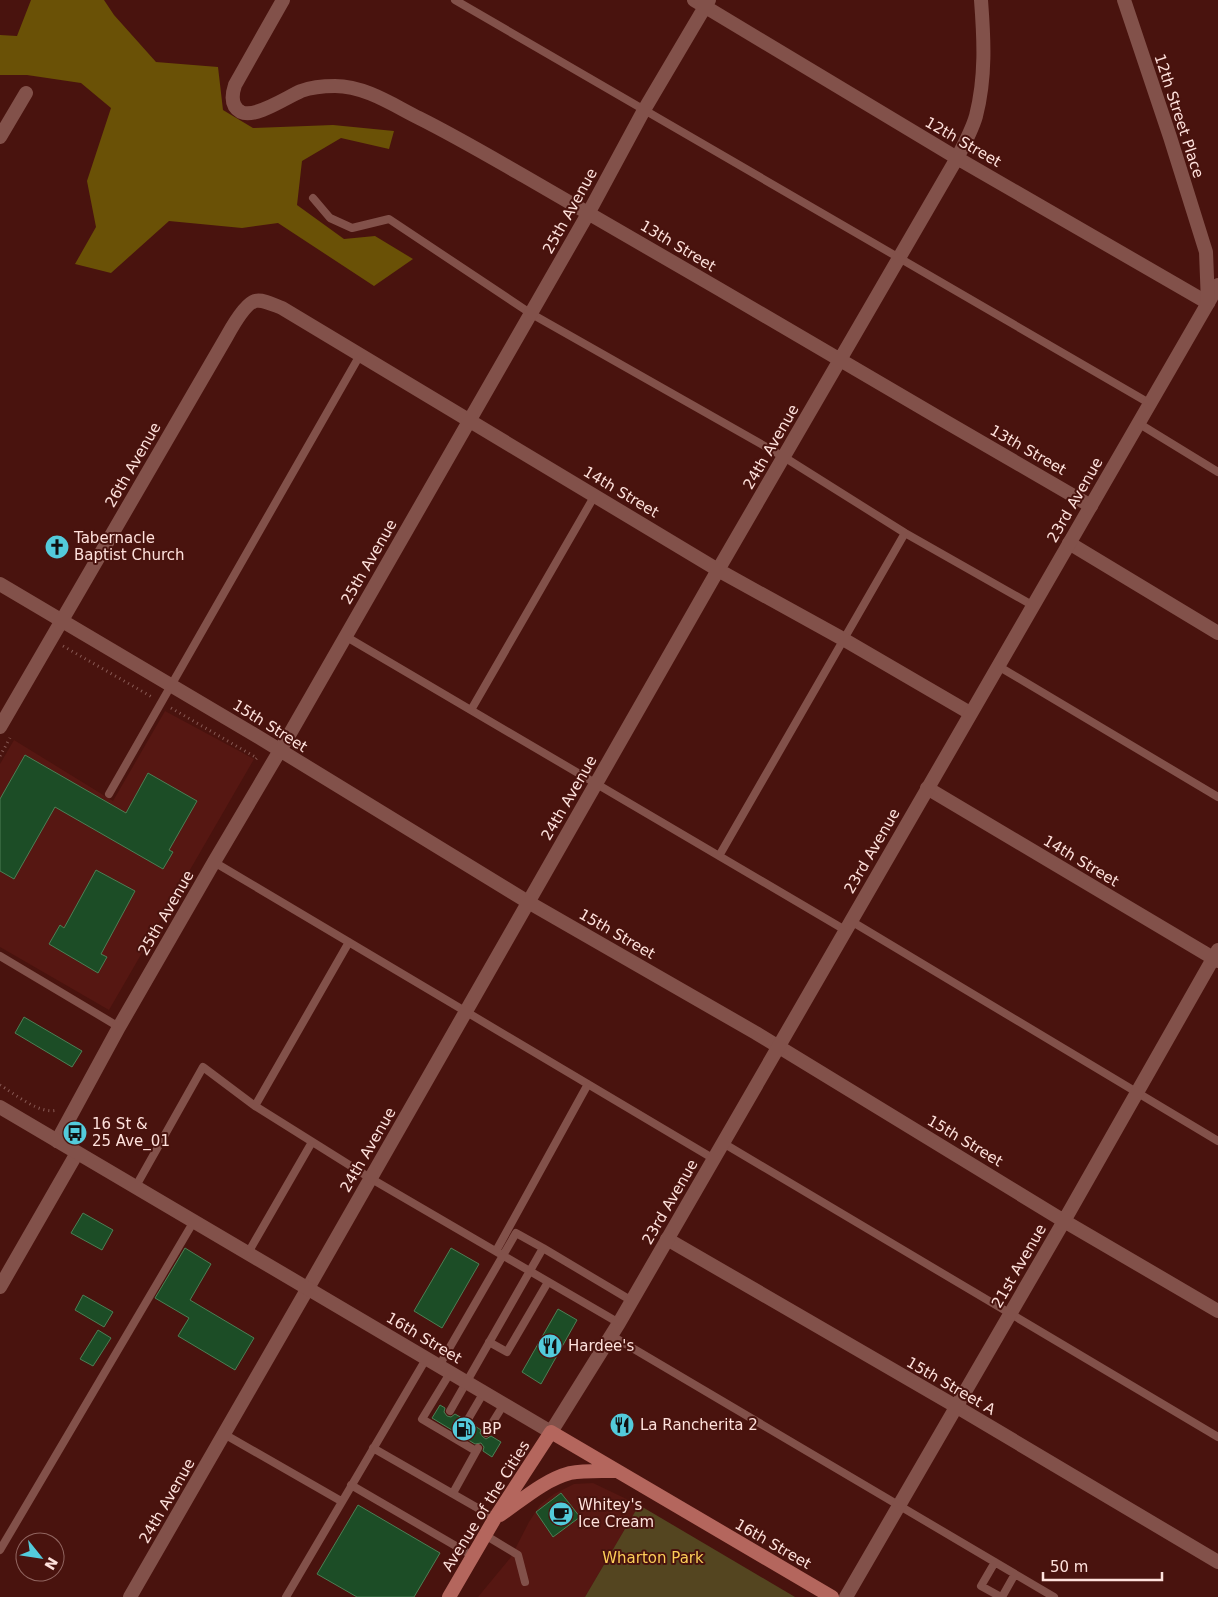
<svg xmlns="http://www.w3.org/2000/svg" width="1218" height="1597" font-family="'DejaVu Sans',sans-serif">
<style>
.built{fill:#561712}
.green{fill:#544520}
.forest{fill:#6a5106}
.building{fill:#1c4d26;stroke:#4d7f55}
.lines{fill:none;stroke-linecap:round;stroke-linejoin:round}
.path{stroke:#885a55;stroke-width:3;stroke-dasharray:1 4;stroke-linecap:butt}
.service{stroke:#82514a;stroke-width:8}
.minor{stroke:#82514a;stroke-width:14}
.tertiary{stroke:#82514a;stroke-width:14}
.secondary{stroke:#b4665d;stroke-width:14}
.labels{text-anchor:middle;stroke-width:4;stroke-linejoin:round;paint-order:stroke}
.street-label{font-size:15px;fill:#fee1dc;stroke:#49130e}
.poi-label{font-size:15px;fill:#fee1dc;stroke:#49130e;text-anchor:start}
.park-label{font-size:15px;fill:#fcce58;stroke:#49130e}
</style>
<rect width="100%" height="100%" fill="#49130e"/>
<!-- built -->
<path class="built" d="M165 711 254 759 109 1010 0 947V764L14 740 113 801Z
M593 1483 639 1505 585 1597H478L511 1557 529 1522 540 1505 554 1494 574 1484Z"/>
<!-- green -->
<path class="green" d="M639 1505 795 1597H585Z"/>
<!-- forest -->
<path class="forest" d="M31 0H104L114 15 156 62 218 67 223 110 253 128 333 125 394 131 389 149 341 138 302 161 297 205 344 239 375 236 413 259 374 286 278 223 242 228 169 221 111 273 75 264 96 227 87 181 111 108 81 83 27 75H0V35L17 36Z"/>
<!-- building -->
<path class="building" d="M25 755 126 813 148 773 197 801 169 850 173 852 163 869 55 807 14 879 0 871V799Z
M96 870 135 891 101 954 107 957 98 973 49 944 60 925 64 928Z
M24 1017 82 1051 72 1067 15 1033Z
M83 1213 113 1230 102 1250 71 1233Z
M185 1248 211 1264 190 1300 254 1338 235 1370 178 1336 189 1318 155 1298Z
M451 1248 479 1264 442 1328 414 1311Z
M83 1295 113 1312 104 1327 75 1310Z
M558 1309 577 1320 541 1384 522 1372Z
M98 1330 111 1338 93 1366 80 1359Z
M440 1405 445 1408 444 1412 447 1416 451 1417 455 1414 462 1418 461 1421 464 1426 467 1427 472 1424 481 1430 480 1433 483 1437 486 1439 491 1436 501 1442 492 1457 483 1451 484 1447 481 1443 475 1444 432 1418Z
M561 1493 580 1517 553 1537 536 1512Z
M358 1505 440 1553 414 1597H357L317 1574Z"/>
<g class="lines">
<!-- path -->
<path class="path" d="M63 646 152 697
M171 708 257 758 256 759
M0 756 10 738
M0 1085C15 1094 40 1115 57 1110"/>
<!-- service -->
<path class="service" d="M455 0 1149 403
M313 198 330 218 352 228 389 219 530 313 784 457 905 533 1032 605
M1138 423 1218 472
M345 636 845 930
M998 666 1218 797
M471 710 595 495
M109 794 360 355
M719 856 905 533
M214 862 714 1159
M851 921 1218 1141
M0 956 119 1027
M255 1106 349 942
M723 1143 1218 1437
M136 1186 203 1067 255 1106 370 1178 619 1323
M496 1251 588 1084
M248 1253 312 1142
M612 1336 1054 1597
M489 1342 507 1352 548 1282
M439 1366 516 1233 543 1248
M450 1373 422 1419 476 1451
M450 1411 543 1248 632 1301
M467 1421 484 1392
M486 1433 504 1404
M224 1434 341 1501
M373 1448 495 1518
M351 1485 473 1556
M453 1493 478 1448
M485 1535 518 1555 525 1582
M0 1550 194 1221
M995 1562 981 1586 1001 1597
M286 1597 426 1359
M1002 1597 1015 1574"/>
<!-- minor -->
<path class="minor" d="M283 0 235 85C232 94 230 106 241 112 255 119 287 97 301 91 312 87 324 86 335 86 365 86 393 105 419 118 455 136 489 156 524 176 589 213 654 251 719 289 842 362 967 434 1091 506
M694 0 957 158 1208 303 1218 285
M0 137 26 93
M1069 543 1218 633
M0 584 260 738 528 902 756 1033 1064 1221 1218 1311
M0 727 227 336C232 327 245 304 255 301 263 299 274 305 282 308L718 570 843 639 970 713
M927 788 1218 961
M57 1141 119 1027 214 862 292 730 589 212 644 110 709 0
M667 1239 957 1407 1218 1562
M0 1287 77 1153
M130 1597 308 1288 718 570 957 158C964 145 972 130 976 116 986 77 984 39 981 0
M846 1597 1064 1221 1218 950"/>
<!-- tertiary -->
<path class="tertiary" d="M1124 0 1170 137 1206 252 1208 303
M0 1107 551 1432 619 1323 1208 303"/>
<!-- secondary -->
<path class="secondary" d="M500 1515C522 1500 544 1480 570 1473 585 1470 602 1471 617 1471
M449 1597 495 1518 551 1432 832 1597"/>
</g>
<!-- icons -->
<defs>
<symbol id="church-disc" viewBox="-11 -11 22 22"><circle r="9.5" fill="#53cbdb" stroke="#49130e"/><path d="M-1.2-6h2.4v3.5h3.3v2.4h-3.3V6h-2.4V-.1h-3.3v-2.4h3.3Z" fill="#111"/></symbol>
<symbol id="bus-disc" viewBox="-11 -11 22 22"><circle r="9.5" fill="#53cbdb" stroke="#49130e"/><path d="M-5-6H5V4H4V6H2V4H-2V6H-4V4H-5ZM-3.5-4V0h7V-4ZM-3.5 1.2v1.5H-2V1.2ZM2 1.2v1.5H3.5V1.2Z" fill="#111"/></symbol>
<symbol id="restaurant-disc" viewBox="-11 -11 22 22"><circle r="9.5" fill="#53cbdb" stroke="#49130e"/><path d="M-5-6h1v4h1v-4h1v4h1v-4h1v5L-1.5 .5V6h-2V.5L-5-1ZM5-6V6H3V1.5H1.5Q1.5-4 5-6Z" fill="#111"/></symbol>
<symbol id="fuel-disc" viewBox="-11 -11 22 22"><circle r="9.5" fill="#53cbdb" stroke="#49130e"/><path d="M-5.5-6h7V0h2V4h1.3V-2.5L3-4.5l.8-.8L6-3V5H2.5V1h-1V6h-7ZM-4.2-4.7v3.2H.2V-4.7Z" fill="#111"/></symbol>
<symbol id="cafe-disc" viewBox="-11 -11 22 22"><circle r="9.5" fill="#53cbdb" stroke="#49130e"/><path d="M-5.5-4.5H6V0H3Q3 3.5 0 3.5H-2.5Q-5.5 3.5-5.5 0ZM3-3.2v2h1.7v-2ZM-6 4.5H4V6H-6Z" fill="#111"/></symbol>
</defs>
<g fill-rule="evenodd">
<use href="#church-disc" x="43" y="533" width="28" height="28"/>
<use href="#bus-disc" x="61" y="1119" width="28" height="28"/>
<use href="#restaurant-disc" x="536" y="1332" width="28" height="28"/>
<use href="#restaurant-disc" x="608" y="1411" width="28" height="28"/>
<use href="#fuel-disc" x="450" y="1415" width="28" height="28"/>
<use href="#cafe-disc" x="547" y="1500" width="28" height="28"/>
</g>
<g class="labels">
<!-- street labels -->
<g class="street-label">
<text transform="translate(1179 116) rotate(72)" y="5">12th Street Place</text>
<text transform="translate(963 142) rotate(30)" y="5">12th Street</text>
<text transform="translate(570 211) rotate(-61)" y="5">25th Avenue</text>
<text transform="translate(678 246) rotate(31)" y="5">13th Street</text>
<text transform="translate(771 447) rotate(-60)" y="5">24th Avenue</text>
<text transform="translate(1028 450) rotate(30)" y="5">13th Street</text>
<text transform="translate(133 465) rotate(-60)" y="5">26th Avenue</text>
<text transform="translate(621 492) rotate(31)" y="5">14th Street</text>
<text transform="translate(1075 500) rotate(-60)" y="5">23rd Avenue</text>
<text transform="translate(369 562) rotate(-60)" y="5">25th Avenue</text>
<text transform="translate(270 726) rotate(32)" y="5">15th Street</text>
<text transform="translate(569 798) rotate(-60)" y="5">24th Avenue</text>
<text transform="translate(872 851) rotate(-60)" y="5">23rd Avenue</text>
<text transform="translate(1081 861) rotate(31)" y="5">14th Street</text>
<text transform="translate(166 913) rotate(-60)" y="5">25th Avenue</text>
<text transform="translate(617 934) rotate(30)" y="5">15th Street</text>
<text transform="translate(965 1141) rotate(31)" y="5">15th Street</text>
<text transform="translate(368 1150) rotate(-60)" y="5">24th Avenue</text>
<text transform="translate(670 1202) rotate(-60)" y="5">23rd Avenue</text>
<text transform="translate(1019 1266) rotate(-60)" y="5">21st Avenue</text>
<text transform="translate(424 1338) rotate(31)" y="5">16th Street</text>
<text transform="translate(951 1386) rotate(30)" y="5">15th Street A</text>
<text transform="translate(167 1501) rotate(-60)" y="5">24th Avenue</text>
<text transform="translate(486 1506) rotate(-58)" y="5">Avenue of the Cities</text>
<text transform="translate(773 1544) rotate(30)" y="5">16th Street</text>
</g>
<!-- poi labels -->
<g class="poi-label">
<text x="74" y="543">Tabernacle<tspan x="74" dy="17">Baptist Church</tspan></text>
<text x="92" y="1129">16 St &amp;<tspan x="92" dy="17">25 Ave_01</tspan></text>
<text x="568" y="1351">Hardee's</text>
<text x="640" y="1430">La Rancherita 2</text>
<text x="482" y="1434">BP</text>
<text x="578" y="1510">Whitey's<tspan x="578" dy="17">Ice Cream</tspan></text>
</g>
<!-- park labels -->
<g class="park-label">
<text x="653" y="1563">Wharton Park</text>
</g>
</g>
<!-- north arrow -->
<g transform="translate(40 1557) rotate(120)"><circle r="24" fill="#49130e" stroke="#916560"/>
<path d="M0-4L9 19L0 12L-9 19Z" fill="#53cbdb"/>
<text y="-8" font-size="14" font-weight="bold" text-anchor="middle" fill="#fee1dc">N</text>
</g>
<!-- scale -->
<path d="M1043 1572v8h119v-8" fill="none" stroke="#fee1dc" stroke-width="2.5"/>
<text x="1050" y="1572" font-size="15" fill="#fee1dc" stroke="#49130e" stroke-width="4" paint-order="stroke">50 m</text>
</svg>
